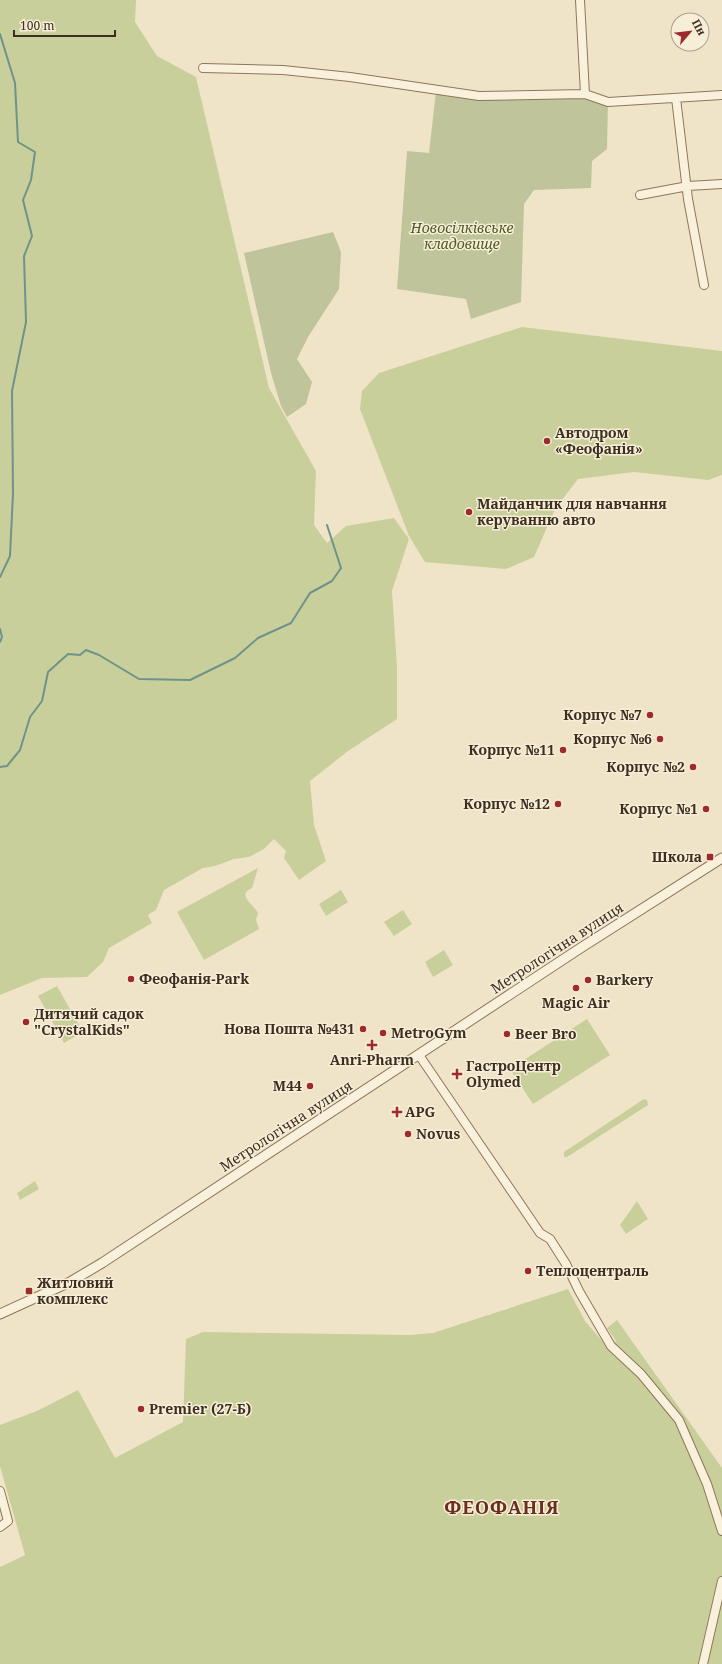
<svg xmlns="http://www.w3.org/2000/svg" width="722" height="1664" font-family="'Noto Serif',serif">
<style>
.green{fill:#c9cf9b}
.cemetery{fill:#bfc49a}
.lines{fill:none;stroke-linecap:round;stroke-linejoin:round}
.stream{stroke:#6f938a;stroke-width:2}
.minor-casing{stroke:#8d765c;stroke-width:10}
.tertiary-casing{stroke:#8d765c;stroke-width:11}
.minor{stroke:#faf1dc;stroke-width:8}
.tertiary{stroke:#faf1dc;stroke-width:9}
.poi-dot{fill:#9e2a2b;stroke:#f7eed8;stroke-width:1.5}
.labels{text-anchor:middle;stroke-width:3;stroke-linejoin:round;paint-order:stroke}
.park-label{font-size:14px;font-style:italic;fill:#4d5a26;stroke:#f7eed8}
.poi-label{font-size:14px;font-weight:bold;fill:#3d2e20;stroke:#f7eed8;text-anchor:start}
.street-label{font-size:14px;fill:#3d2e20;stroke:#f7eed8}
.district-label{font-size:18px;font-weight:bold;letter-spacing:1px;fill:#6b2e1e;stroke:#f7eed8}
</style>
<rect width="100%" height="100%" fill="#f0e4c8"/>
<!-- green -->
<path class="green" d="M0 0H136L135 22 157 56 196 77 269 388 316 471 314 525 327 543 346 526 394 518 409 539 392 591 397 667V719L348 751 310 781 314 825 326 861 299 880 284 858 286 851 274 839 264 849 249 857 234 859 215 866 203 868 164 890 156 910 148 915 152 923 109 948 103 962 87 977 42 978 0 995Z
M522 327 722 351V475L708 480 634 472 578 479 555 509 534 557 506 569 425 562 409 536 360 409 362 391 379 373Z
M258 868 252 888C236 894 254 905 258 913L256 920 259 929 204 960 177 912Z
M341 890 348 902 326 916 319 904Z
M403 910 412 924 394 936 384 922Z
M444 950 453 965 433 977 425 962Z
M57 986 83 1032 64 1043 38 996Z
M587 1019 610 1055 533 1104 510 1069Z
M644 1099 647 1100 648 1105 567 1157H564V1152Z
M35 1181 39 1189 20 1200 17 1193Z
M637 1201 648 1219 626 1234 620 1225Z
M568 1289 585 1321 608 1348 616 1341 607 1328 617 1320 722 1468V1664H0V1567L25 1555 0 1466V1425L37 1411 78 1390 115 1458 183 1422 186 1339 203 1332 410 1335 433 1333Z"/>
<!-- cemetery -->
<path class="cemetery" d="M436 91 479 96 585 94 608 102 607 149 592 161 591 188 534 190 524 204 521 302 471 319 466 299 397 289 407 151 429 153Z
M333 232 341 252 339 289 308 337 297 359 312 382 306 404 287 417 281 406 271 373 244 253Z"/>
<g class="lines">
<!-- stream -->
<path class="stream" d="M0 34 15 83 18 142 35 152 31 180 23 200 32 236 24 256 26 322 12 391 13 493 10 556 0 577
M0 629 2 637 0 642
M0 767 7 766 20 750 30 717 42 701 48 672 68 654 80 655 86 650 99 655 139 679 190 680 235 658 258 638 291 623 310 593 332 581 341 568 327 525"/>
<defs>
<path id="minor" d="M580 0 585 94
M203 68 283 70 350 77 479 96 585 94 608 102 722 95
M676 98 688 199 704 285
M640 195 688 186 722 184
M419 1055 540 1233 550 1239 566 1264 579 1291 611 1346 641 1374 679 1420 707 1484 722 1531
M0 1491 8 1521 0 1527
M703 1664 722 1581"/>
<path id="tertiary" d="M0 1314 70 1282 102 1263 579 949 722 858"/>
</defs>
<!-- minor casing -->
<use href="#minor" class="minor-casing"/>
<!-- tertiary casing -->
<use href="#tertiary" class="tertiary-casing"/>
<!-- minor -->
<use href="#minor" class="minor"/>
<!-- tertiary -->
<use href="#tertiary" class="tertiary"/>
</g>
<!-- markers -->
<g class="poi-dot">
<circle cx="547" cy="441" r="4"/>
<circle cx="469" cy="512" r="4"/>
<circle cx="650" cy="715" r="4"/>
<circle cx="660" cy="739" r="4"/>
<circle cx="563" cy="750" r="4"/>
<circle cx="693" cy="767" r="4"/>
<circle cx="558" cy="804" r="4"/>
<circle cx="706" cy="809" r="4"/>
<rect x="706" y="853" width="8" height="8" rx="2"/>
<circle cx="131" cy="979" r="4"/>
<circle cx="588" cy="980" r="4"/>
<circle cx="576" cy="988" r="4"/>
<circle cx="26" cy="1022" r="4"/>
<circle cx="363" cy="1029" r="4"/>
<circle cx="383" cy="1033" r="4"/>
<circle cx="507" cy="1034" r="4"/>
<path d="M370 1039h4v4h4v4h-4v4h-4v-4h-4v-4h4z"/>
<path d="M455 1068h4v4h4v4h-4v4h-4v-4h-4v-4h4z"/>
<circle cx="310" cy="1086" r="4"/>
<path d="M395 1106h4v4h4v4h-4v4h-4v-4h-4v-4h4z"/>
<circle cx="408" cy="1134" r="4"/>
<circle cx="528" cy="1271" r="4"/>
<rect x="25" y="1287" width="8" height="8" rx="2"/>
<circle cx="141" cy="1409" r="4"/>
</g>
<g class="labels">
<!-- park labels -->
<g class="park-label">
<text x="462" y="233">Новосілківське<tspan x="462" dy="16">кладовище</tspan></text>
</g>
<!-- poi labels -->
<g class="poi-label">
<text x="555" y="438">Автодром<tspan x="555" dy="16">«Феофанія»</tspan></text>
<text x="477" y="509">Майданчик для навчання<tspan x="477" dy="16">керуванню авто</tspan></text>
<text x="642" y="720" text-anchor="end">Корпус №7</text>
<text x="652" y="744" text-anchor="end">Корпус №6</text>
<text x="555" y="755" text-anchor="end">Корпус №11</text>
<text x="685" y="772" text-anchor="end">Корпус №2</text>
<text x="550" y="809" text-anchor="end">Корпус №12</text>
<text x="698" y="814" text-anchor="end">Корпус №1</text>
<text x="702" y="862" text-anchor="end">Школа</text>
<text x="139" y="984">Феофанія-Park</text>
<text x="596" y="985">Barkery</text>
<text x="576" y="1008" text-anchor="middle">Magic Air</text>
<text x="34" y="1019">Дитячий садок<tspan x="34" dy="16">"CrystalKids"</tspan></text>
<text x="355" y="1034" text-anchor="end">Нова Пошта №431</text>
<text x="391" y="1038">MetroGym</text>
<text x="515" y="1039">Beer Bro</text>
<text x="372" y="1065" text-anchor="middle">Anri-Pharm</text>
<text x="466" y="1071">ГастроЦентр<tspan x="466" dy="16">Olymed</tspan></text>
<text x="302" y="1091" text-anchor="end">M44</text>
<text x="405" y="1117">APG</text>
<text x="416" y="1139">Novus</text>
<text x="536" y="1276">Теплоцентраль</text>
<text x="37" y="1288">Житловий<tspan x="37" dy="16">комплекс</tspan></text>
<text x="149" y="1414">Premier (27-Б)</text>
</g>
<!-- street labels -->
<g class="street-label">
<text transform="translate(557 948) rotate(-33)" y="5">Метрологічна вулиця</text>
<text transform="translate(286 1126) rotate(-33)" y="5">Метрологічна вулиця</text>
</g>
<!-- district labels -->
<g class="district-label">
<text x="502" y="1514">ФЕОФАНІЯ</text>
</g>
</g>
<!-- north arrow -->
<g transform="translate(690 32) rotate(62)"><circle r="19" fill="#f7eed8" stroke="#ada18e"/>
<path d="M0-3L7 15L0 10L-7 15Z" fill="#9e2a2b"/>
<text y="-6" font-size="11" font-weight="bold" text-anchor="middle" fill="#3d2e20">Пн</text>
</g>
<!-- scale -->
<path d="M14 30v6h101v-6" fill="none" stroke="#3d2e20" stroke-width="2"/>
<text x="20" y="30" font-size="12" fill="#3d2e20" stroke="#f7eed8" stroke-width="3" paint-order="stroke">100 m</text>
</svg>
